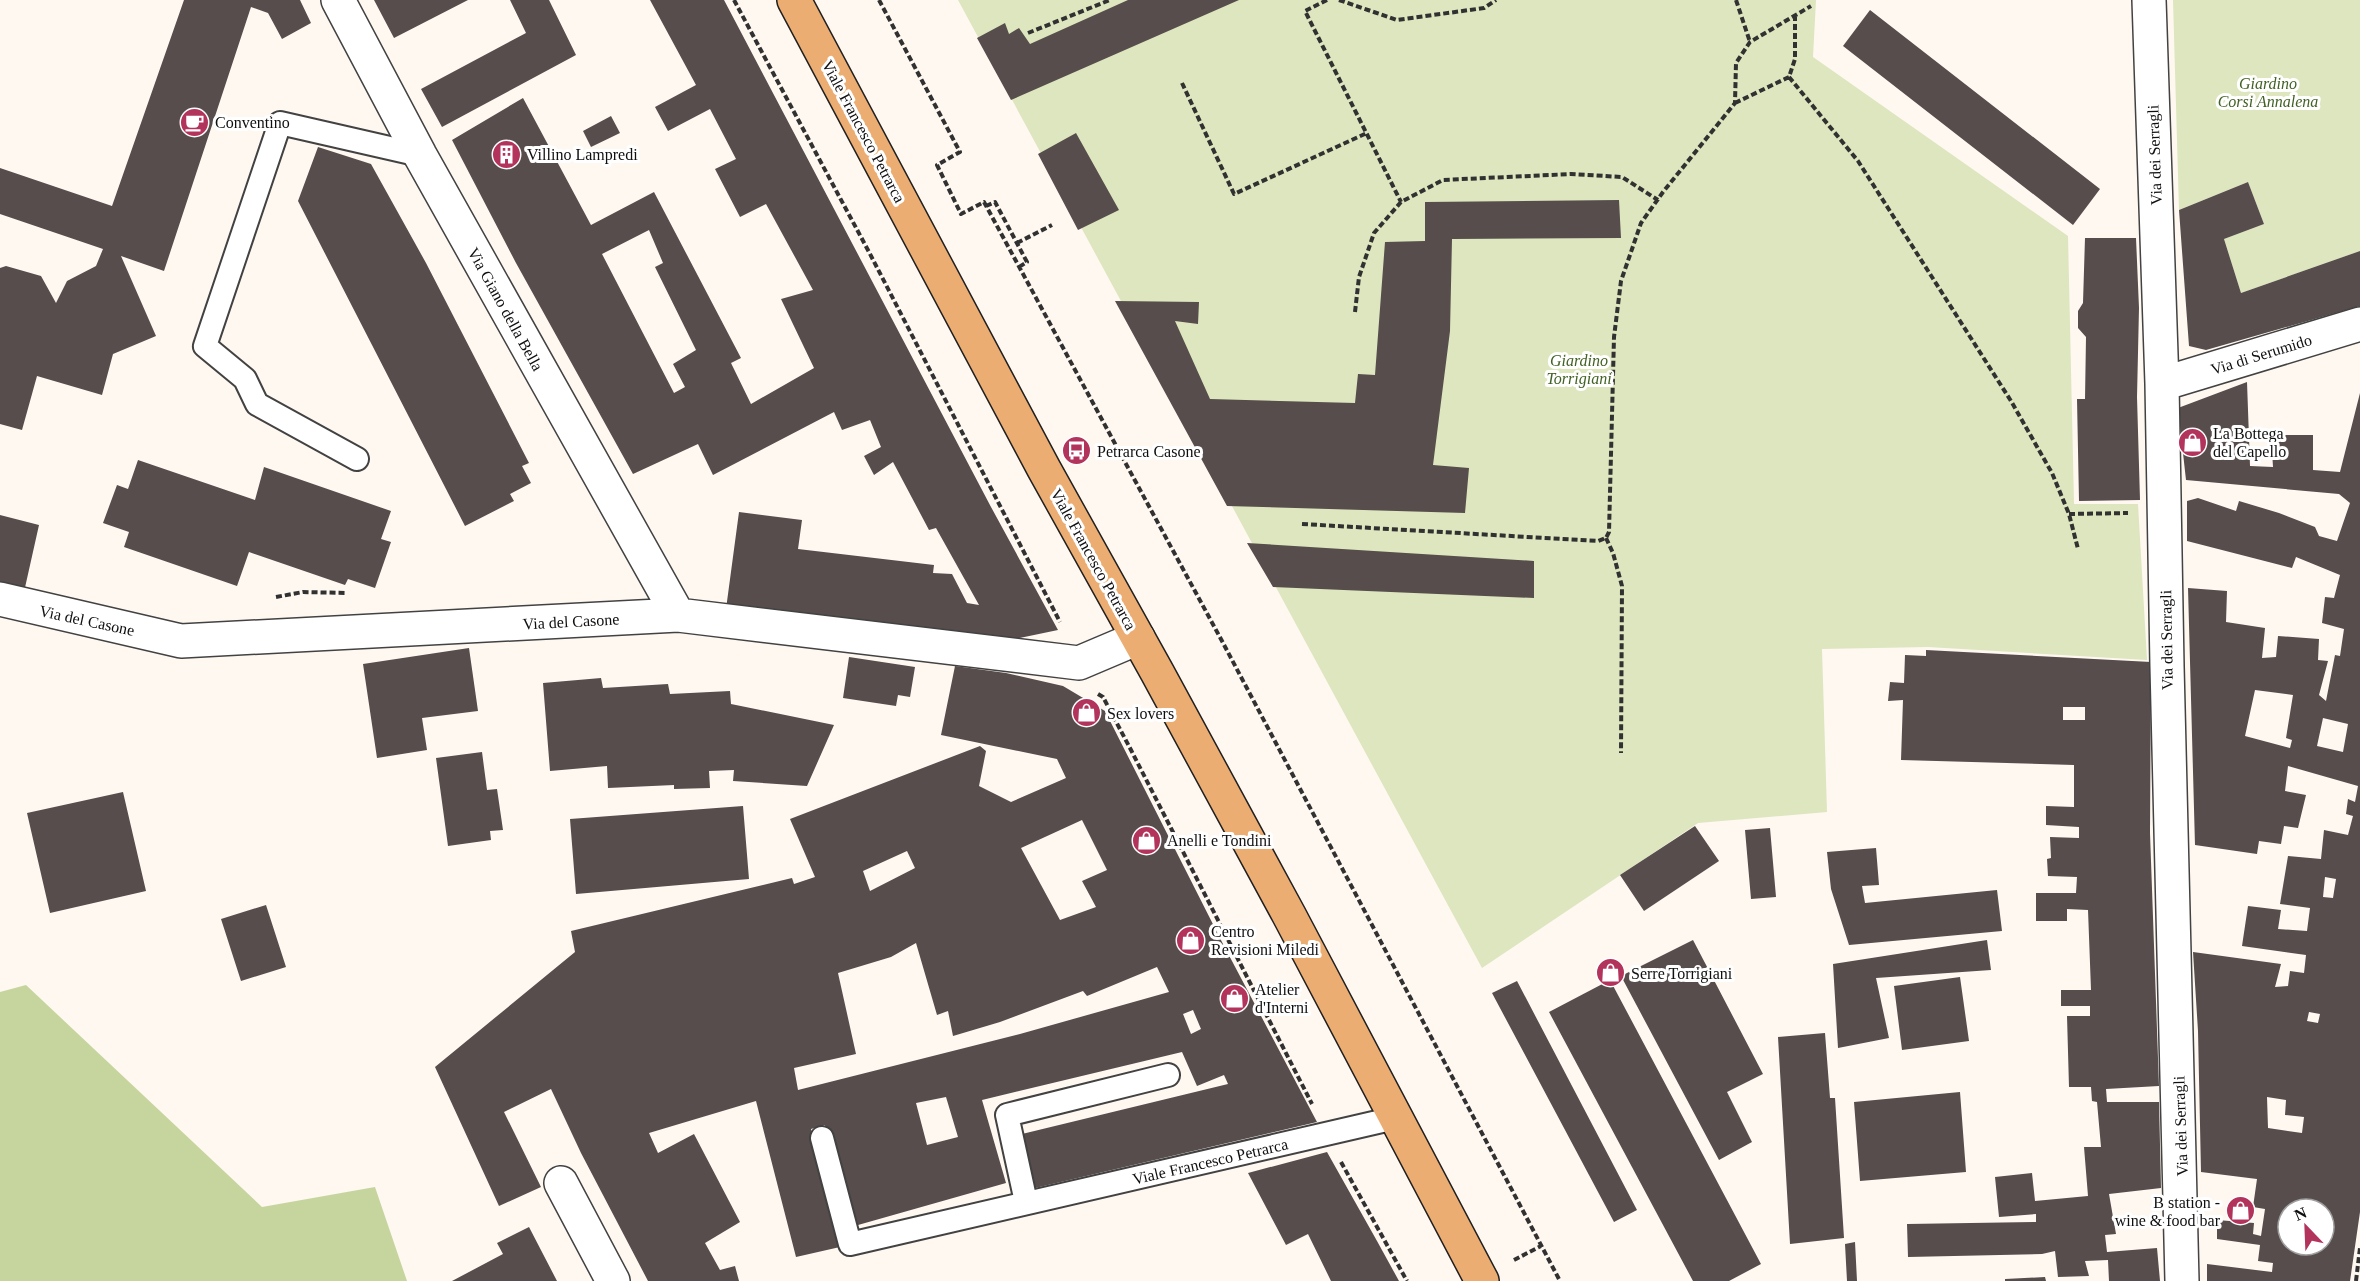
<svg xmlns="http://www.w3.org/2000/svg" width="2360" height="1281" font-family="'Times New Roman',serif">
<style>
.green{fill:#dde6be}
.forest{fill:#c6d59e}
.building{fill:#564d4c;fill-rule:evenodd}
.lines{fill:none;stroke-linecap:round;stroke-linejoin:round}
.service-casing{stroke:#424242;stroke-width:26}
.minor-casing{stroke:#424242;stroke-width:36}
.primary-casing{stroke:#202020;stroke-width:36}
.path{stroke:#313131;stroke-width:4;stroke-dasharray:6 3;stroke-linecap:butt}
.service{stroke:#fff;stroke-width:22}
.minor{stroke:#fff;stroke-width:33}
.primary{stroke:#ecad73;stroke-width:33}
.labels{text-anchor:middle;stroke-width:6;stroke-linejoin:round;paint-order:stroke}
.park-label{font-size:16px;font-style:italic;fill:#426124;stroke:#fff}
.poi-label{font-size:16px;fill:#0f0f0f;stroke:#fff;text-anchor:start}
.street-label{font-size:16px;fill:#0f0f0f;stroke:#fff}
</style>
<rect width="100%" height="100%" fill="#fef8f1"/>
<!-- green -->
<path class="green" d="M958 0H1816L1813 57 2068 236 2074 504H2138L2147 660 1928 647 1822 649 1827 812 1698 823 1482 968Z
M2173 0H2360V251L2241 293 2224 239 2264 224 2248 182 2179 210Z"/>
<!-- forest -->
<path class="forest" d="M26 985 262 1207 375 1187 407 1281H0V992Z"/>
<!-- building -->
<path class="building" d="M184 0H300L311 23 282 39 268 13 251 7 164 271 121 256 156 336 113 354 102 395 37 376 22 430 0 424V268L6 266 41 276 56 303 67 281 96 266 103 249 0 214V168L112 206Z
M374 0H468L394 38Z
M510 0H549L576 55 442 127 421 89 526 33Z
M650 0H724L991 507 1058 630 1001 642 726 609 739 512 802 520 798 549 934 565 933 573 952 574 967 603 979 605 936 528 929 530 893 462 874 475 864 456 881 447 870 420 842 430 834 412 713 475 698 444 633 474 516 263 452 140 523 98 591 225 654 192 741 358 731 363 751 404 814 368 781 299 813 290 766 204 740 217 715 169 736 159 710 109 668 131 655 107 696 85ZM649 230 663 263 655 267 696 350 673 364 685 387 674 393 602 254Z
M1128 0H1239L1011 100 977 38 1005 23 1009 34 1019 28 1030 44Z
M1870 10 2100 189 2073 225 1843 46Z
M611 116 620 133 591 147 583 131Z
M1076 133 1119 210 1078 230 1038 154Z
M318 147 371 164 426 263 529 463 522 466 531 483 510 494 514 501 465 526 298 201Z
M2248 182 2264 224 2224 239 2241 293 2360 251V306L2206 350 2189 346 2179 210Z
M1619 200 1621 238 1452 239 1450 331 1433 465 1469 468 1465 513 1227 506 1115 301 1199 302 1198 324 1175 321 1210 399 1355 403 1358 374 1375 375 1385 242 1425 241V202Z
M2085 238H2136L2139 308 2137 397 2140 500 2079 501 2077 399H2085L2086 337 2078 328V311L2083 303Z
M2247 382 2250 466 2273 467 2271 435H2313V470L2340 472 2360 393V1212L2350 1281H2207V1264L2272 1272 2273 1263 2258 1261 2260 1245 2217 1239V1220L2254 1223 2253 1234 2261 1236 2265 1209 2253 1207 2257 1179 2201 1172 2198 1031 2193 952 2281 964 2275 987 2288 986 2290 971 2304 973 2306 955 2242 946 2248 906 2281 910 2278 929 2307 931 2310 908 2280 904 2288 856 2321 859 2324 830 2348 835 2353 816 2346 814 2348 799 2355 802 2358 786 2288 766 2285 791 2306 795 2298 828 2284 826 2281 844 2259 841 2257 854 2195 845 2188 588 2227 591 2226 622 2265 628 2262 658 2276 657 2278 636 2319 639 2318 660 2328 661 2319 695 2326 701 2335 655 2340 656 2344 629 2322 623 2325 597 2334 598 2340 575 2296 557 2292 568 2187 541V501L2198 498 2236 511 2239 501 2279 513 2315 527 2319 536 2337 541 2350 503 2339 494 2186 480 2178 408ZM2255 690 2293 695 2286 738 2292 740 2290 748 2245 736ZM2323 718 2348 724 2343 752 2317 746ZM2325 877 2336 879 2333 898 2323 897ZM2309 1012 2320 1014 2318 1023 2307 1021ZM2267 1097 2286 1100 2285 1115 2304 1117 2302 1133 2268 1128ZM2288 1209H2324V1245H2288Z
M138 460 255 500 264 467 391 511 381 539 391 542 375 588 348 579 345 585 249 552 237 586 124 547 129 532 103 523 117 485 128 489Z
M0 515 39 525 24 592 0 586Z
M1247 543 1534 561V598L1273 587Z
M469 648 478 711 422 718 427 750 377 758 363 664Z
M1926 650 2151 662 2150 833 2159 1086 2106 1089 2107 1102H2159L2161 1188 2109 1194 2116 1234 2105 1235 2107 1252 2157 1248 2160 1281H2109L2108 1260 2085 1261 2089 1276 2058 1277 2055 1251 2042 1254 1908 1257 1907 1224 2036 1222V1214L1999 1217 1995 1177 2032 1173 2035 1201 2088 1196 2084 1147H2101L2097 1102 2092 1101 2091 1087H2069L2067 1016H2090V1006H2061V990H2091L2088 910 2067 909V921H2036V893H2076L2077 877 2048 876 2047 859 2051 858 2050 837 2079 838V827L2046 825V806L2074 807V765L1901 760 1903 700 1888 701 1890 682 1904 683 1905 655 1926 656ZM2063 707H2085V720H2063Z
M849 657 915 667 910 697 898 695 896 706 843 698Z
M955 666 1006 673 1063 686 1105 711 1223 944 1317 1122 1035 1188 1022 1134 1228 1084 1224 1075 1197 1086 1182 1052 982 1100 1006 1183 851 1227 825 1125 811 1129 840 1247 796 1257 756 1101 649 1133 658 1153 694 1134 740 1222 705 1243 720 1270 735 1266 739 1281H648L581 1153 551 1089 504 1112 541 1187 499 1206 435 1067 575 952 571 931 792 878 794 884 815 877 790 819 980 746 986 751 979 786 1011 802 1066 778 1057 759 941 735ZM1082 820 1107 870 1082 881 1096 907 1060 920 1021 848ZM907 851 915 868 870 891 863 871ZM916 943 937 1015 948 1011 953 1036 1000 1022 1083 991 1087 996 1157 967 1169 992 1020 1034 798 1090 794 1068 856 1054 838 973 891 957ZM1193 1010 1201 1029 1191 1034 1183 1014ZM946 1097 958 1137 927 1145 916 1103Z
M601 678 603 688 668 684 670 694 730 691 731 704 834 725 807 786 733 781 734 770 709 771 710 788 674 789V785L608 788 607 766 550 771 543 683Z
M482 752 487 790 497 789 503 830 490 831 491 840 448 846 436 758Z
M123 792 146 891 50 913 27 813Z
M743 806 749 879 576 894 570 819Z
M1695 826 1719 861 1644 911 1620 875Z
M1770 828 1776 897 1751 899 1745 830Z
M1876 848 1879 885 1862 886 1865 903 1997 890 2002 931 1849 945 1831 889 1827 852Z
M266 905 286 967 241 981 221 919Z
M1693 940 1763 1074 1727 1092 1752 1142 1719 1160 1621 976Z
M1987 940 1991 970 1876 978 1889 1038 1838 1048 1833 964Z
M1960 977 1969 1041 1902 1050 1894 986Z
M1610 980 1761 1264 1729 1281H1693L1549 1012Z
M1517 981 1637 1210 1614 1222 1492 993Z
M1825 1033 1830 1098H1835L1844 1238 1790 1244 1778 1037Z
M1960 1092 1966 1172 1860 1181 1854 1102Z
M1327 1152 1377 1241 1399 1281H1331L1308 1234 1286 1245 1248 1173Z
M529 1227 557 1281H452L503 1254 497 1243Z
M1855 1242 1857 1281H1847L1845 1244Z
M2045 1277 2046 1281H2005V1279Z"/>
<g class="lines">
<defs>
<path id="service" d="M357 459 257 404 245 379 205 346 280 123 420 155
M822 1138 850 1244 1395 1118
M1026 1202 1007 1115 1168 1075"/>
<path id="minor" d="M338 0 420 155 678 615
M2149 0 2162 384 2167 666 2182 1281
M2162 384 2360 324
M0 599 181 641 678 615 1079 663 1138 638
M561 1183 613 1281"/>
<path id="primary" d="M794 0 1044 469 1157 672 1289 915 1482 1281"/>
</defs>
<!-- service casing -->
<use href="#service" class="service-casing"/>
<!-- minor casing -->
<use href="#minor" class="minor-casing"/>
<!-- primary casing -->
<use href="#primary" class="primary-casing"/>
<!-- path -->
<path class="path" d="M734 0 869 252 1060 622
M879 0 960 152 937 165 961 214 984 202 1222 641 1560 1281
M1327 0 1305 11 1401 202
M1339 0 1397 20 1484 8 1496 0
M1736 0 1750 42
M1028 33 1110 0
M1789 77 1858 161 2011 401 2052 473 2069 514 2078 549
M1182 83 1234 194 1367 133
M1735 103 1789 77 1795 59V16
M986 206 995 202 1027 262 1019 267
M1017 243 1052 225
M1355 312 1359 277 1374 233 1401 202 1443 180 1571 174 1622 177 1658 200
M2069 514 2128 513
M1302 524 1598 541 1606 538 1609 532 1614 337 1621 281 1641 223 1663 192 1735 103 1736 63 1750 42 1811 6
M1606 538 1613 553 1622 586 1621 753
M276 597 303 592 346 593
M1098 694 1103 697 1131 750 1312 1104
M1341 1162 1407 1281
M1514 1260 1541 1246
M2356 1281 2360 1248"/>
<!-- service -->
<use href="#service" class="service"/>
<!-- minor -->
<use href="#minor" class="minor"/>
<!-- primary -->
<use href="#primary" class="primary"/>
</g>
<!-- icons -->
<defs>
<symbol id="cafe-disc" viewBox="-11 -11 22 22"><circle r="9.5" fill="#b2335c" stroke="#fff"/><path d="M-5.5-4.5H6V0H3Q3 3.5 0 3.5H-2.5Q-5.5 3.5-5.5 0ZM3-3.2v2h1.7v-2ZM-6 4.5H4V6H-6Z" fill="#fff"/></symbol>
<symbol id="building-disc" viewBox="-11 -11 22 22"><circle r="9.5" fill="#b2335c" stroke="#fff"/><path d="M-4-6H4V6H1V3H-1V6H-4ZM-2.5-4.3h1.7v1.8h-1.7ZM.8-4.3h1.7v1.8H.8ZM-2.5-1h1.7V.8h-1.7ZM.8-1h1.7V.8H.8Z" fill="#fff"/></symbol>
<symbol id="shop-disc" viewBox="-11 -11 22 22"><circle r="9.5" fill="#b2335c" stroke="#fff"/><path d="M-5-2.5h2.3a2.7 3.5 0 0 1 5.4 0H5L5.5 6h-11ZM-1.5-2.5h3a1.5 2.3 0 0 0-3 0Z" fill="#fff"/></symbol>
<symbol id="bus-disc" viewBox="-11 -11 22 22"><circle r="9.5" fill="#b2335c" stroke="#fff"/><path d="M-5-6H5V4H4V6H2V4H-2V6H-4V4H-5ZM-3.5-4V0h7V-4ZM-3.5 1.2v1.5H-2V1.2ZM2 1.2v1.5H3.5V1.2Z" fill="#fff"/></symbol>
</defs>
<g fill-rule="evenodd">
<use href="#cafe-disc" x="178" y="106" width="33" height="33"/>
<use href="#building-disc" x="490" y="138" width="33" height="33"/>
<use href="#shop-disc" x="2176" y="426" width="33" height="33"/>
<use href="#bus-disc" x="1060" y="434" width="33" height="33"/>
<use href="#shop-disc" x="1070" y="696" width="33" height="33"/>
<use href="#shop-disc" x="1130" y="824" width="33" height="33"/>
<use href="#shop-disc" x="1174" y="924" width="33" height="33"/>
<use href="#shop-disc" x="1594" y="956" width="33" height="33"/>
<use href="#shop-disc" x="1218" y="982" width="33" height="33"/>
<use href="#shop-disc" x="2224" y="1194" width="33" height="33"/>
</g>
<g class="labels">
<!-- park labels -->
<g class="park-label">
<text x="2268" y="89">Giardino<tspan x="2268" dy="18">Corsi Annalena</tspan></text>
<text x="1579" y="366">Giardino<tspan x="1579" dy="18">Torrigiani</tspan></text>
</g>
<!-- poi labels -->
<g class="poi-label">
<text x="215" y="128">Conventino</text>
<text x="527" y="160">Villino Lampredi</text>
<text x="2213" y="439">La Bottega<tspan x="2213" dy="18">del Capello</tspan></text>
<text x="1097" y="457">Petrarca Casone</text>
<text x="1107" y="719">Sex lovers</text>
<text x="1167" y="846">Anelli e Tondini</text>
<text x="1211" y="937">Centro<tspan x="1211" dy="18">Revisioni Miledi</tspan></text>
<text x="1631" y="979">Serre Torrigiani</text>
<text x="1255" y="995">Atelier<tspan x="1255" dy="18">d'Interni</tspan></text>
<text x="2220" y="1208" text-anchor="end">B station -<tspan x="2220" dy="18">wine &amp; food bar</tspan></text>
</g>
<!-- street labels -->
<g class="street-label">
<text transform="translate(864 131) rotate(62)" y="6">Viale Francesco Petrarca</text>
<text transform="translate(2154 155) rotate(-92)" y="6">Via dei Serragli</text>
<text transform="translate(506 309) rotate(61)" y="6">Via Giano della Bella</text>
<text transform="translate(2261 354) rotate(-17)" y="6">Via di Serumido</text>
<text transform="translate(1094 559) rotate(61)" y="6">Viale Francesco Petrarca</text>
<text transform="translate(87 620) rotate(12)" y="6">Via del Casone</text>
<text transform="translate(571 621) rotate(-3)" y="6">Via del Casone</text>
<text transform="translate(2166 640) rotate(-91)" y="6">Via dei Serragli</text>
<text transform="translate(2180 1126) rotate(-92)" y="6">Via dei Serragli</text>
<text transform="translate(1210 1161) rotate(-13)" y="6">Viale Francesco Petrarca</text>
</g>
</g>
<!-- north arrow -->
<g transform="translate(2306 1227) rotate(337)"><circle r="28" fill="#ffffff" stroke="#9f9f9f" stroke-width="1.5"/>
<path d="M0-4.5L10 22L0 15L-10 22Z" fill="#b2335c"/>
<text y="-9" font-size="16" font-weight="bold" text-anchor="middle" fill="#0f0f0f">N</text>
</g>
</svg>
